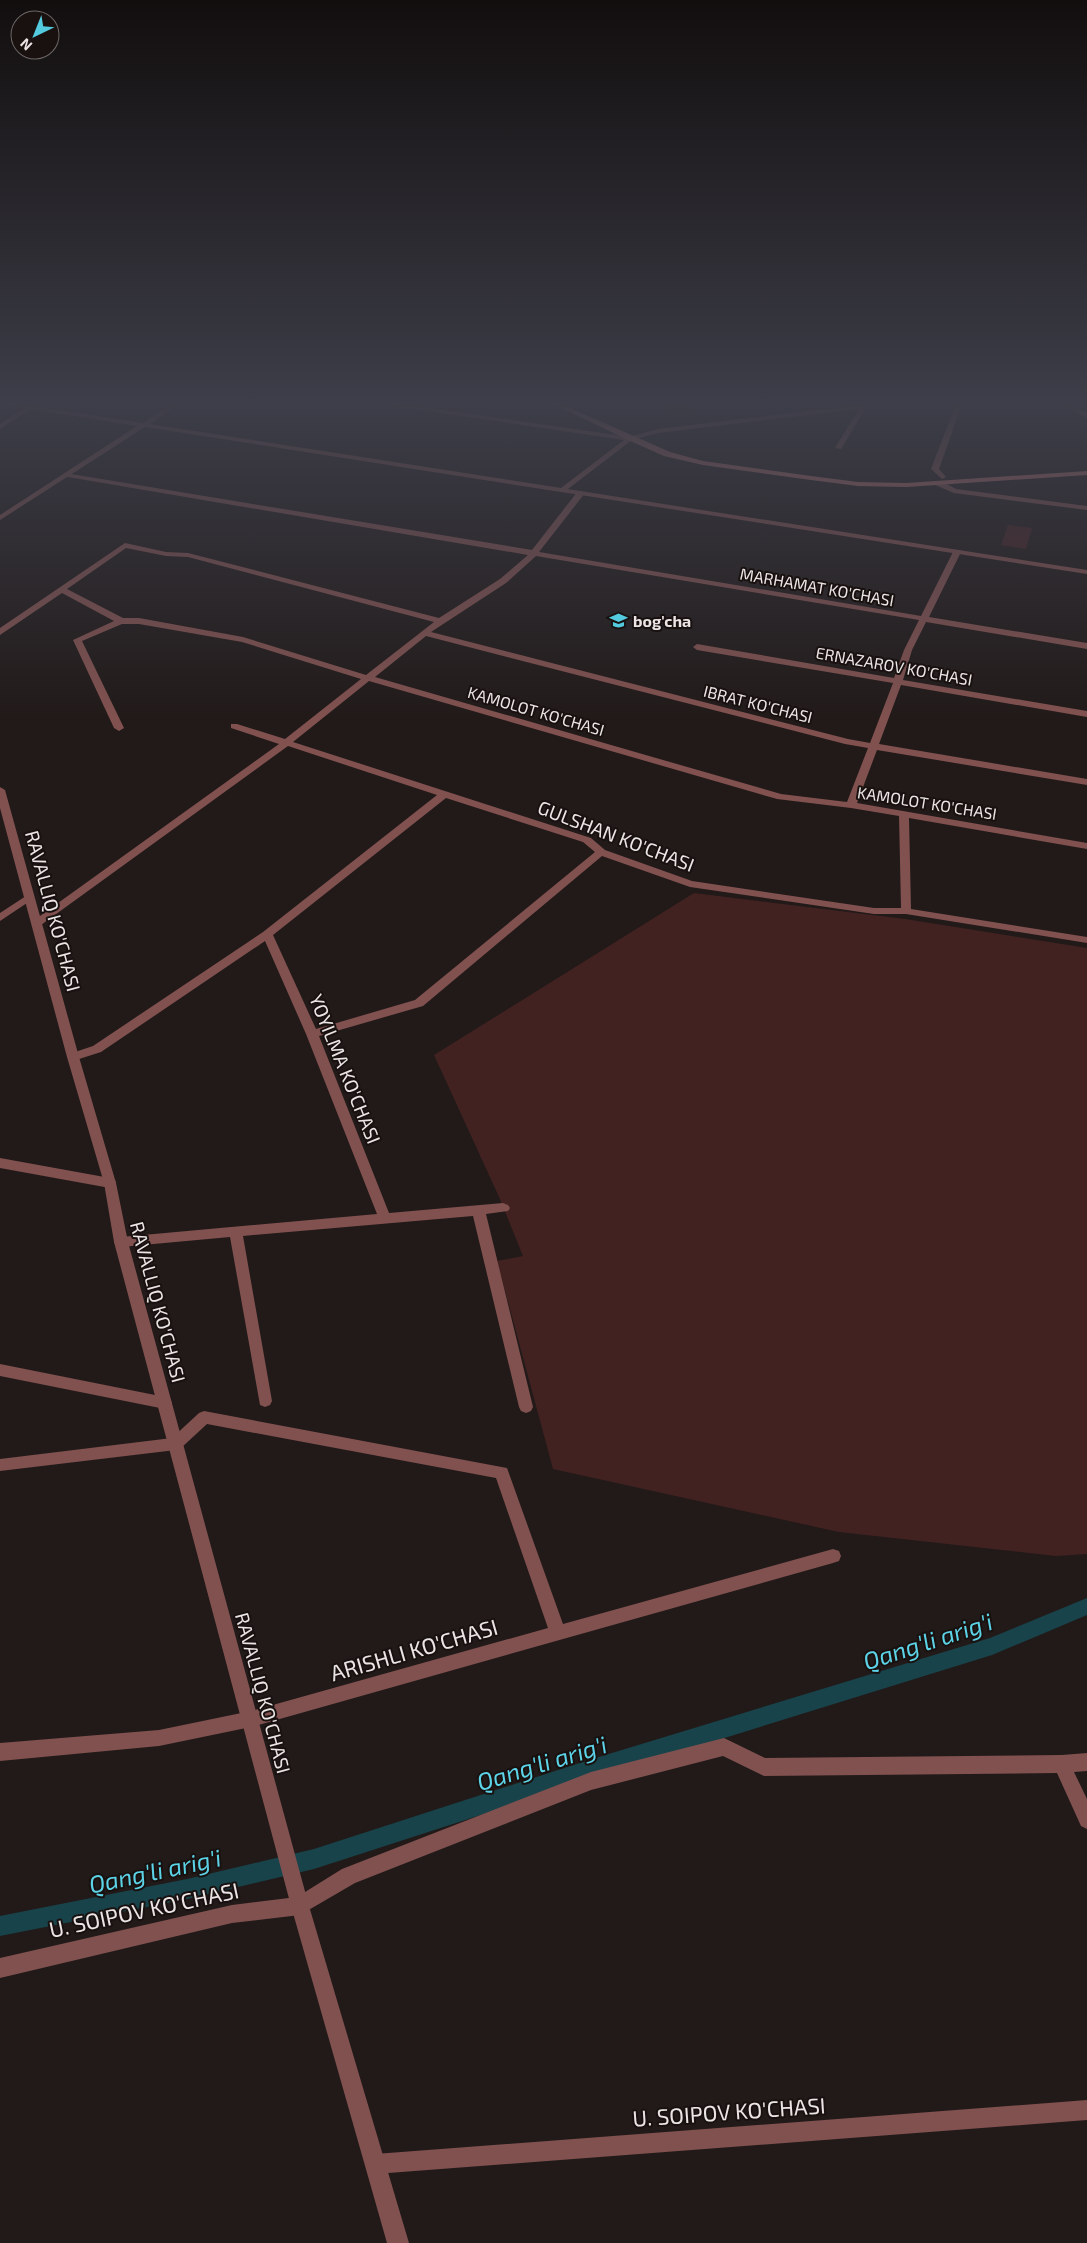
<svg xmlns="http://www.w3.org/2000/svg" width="1087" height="2243" font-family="'Exo 2',sans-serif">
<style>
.green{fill:#422221}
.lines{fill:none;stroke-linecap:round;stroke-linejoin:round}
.canal{fill:#19434a;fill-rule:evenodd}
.minor{fill:#80514f;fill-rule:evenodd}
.tertiary{fill:#80514f;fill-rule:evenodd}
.secondary{fill:#b96f6c;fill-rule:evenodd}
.labels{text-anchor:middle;stroke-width:4;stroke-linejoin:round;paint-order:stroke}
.far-street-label{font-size:16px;fill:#ebe5e5;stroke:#181110}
.far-poi-label{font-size:16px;font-weight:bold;fill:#ebe5e5;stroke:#181110;text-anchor:start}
.street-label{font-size:19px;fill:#ebe5e5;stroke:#181110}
.near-street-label{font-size:22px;fill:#ebe5e5;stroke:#181110}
.near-water-label{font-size:24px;font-style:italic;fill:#5cd3e7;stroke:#181110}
</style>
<rect width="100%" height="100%" fill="#211a19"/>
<!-- green -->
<path class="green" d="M660 404H688L699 414 675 417Z
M1008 525 1032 528 1026 549 1001 545Z
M694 893 905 919 1087 948V1554L1056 1556 839 1532 553 1469 497 1261 523 1256 500 1199 434 1055Z"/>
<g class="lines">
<!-- canal -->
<path class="canal" d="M1087 1598V1615L992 1655 589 1780 314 1869 187 1899 0 1936V1916L187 1879 314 1849 589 1760 990 1638Z"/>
<!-- minor -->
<path class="minor" d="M31 404H38L0 429V424Z
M389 404H404L630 437 657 429 868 404 841 449 835 448 859 409 658 433 632 440 564 492H561V488L624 440 392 406Z
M956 404H962L939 469 946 477 942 479 931 469Z
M1060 404H1068L1087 413V418Z
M65 473 532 550 578 491H581L585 493 539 552 921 616 953 552 960 550 961 552 929 617 1087 643V649L926 622 912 650 903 680 1087 711V717L901 685 879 744 1087 779V785L877 750 857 803 1087 843V849L909 818 911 909 1087 937V943L906 914H874L690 887 602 856 423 1006 319 1036 389 1213 503 1203 508 1205 510 1208 508 1211 486 1214 533 1407 531 1411 526 1413 521 1411 519 1407 473 1216 243 1236 272 1401 270 1405 265 1407 260 1405 230 1237 121 1247 116 1246 114 1242 116 1238 121 1237 377 1214 306 1034 265 941 101 1052 73 1061 67 1057 69 1054 93 1046 263 932 437 795 288 746 41 925H33L32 923 33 921 279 744 231 728V724H237L285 739 361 679 242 642 139 624H122L82 641 124 728 119 731 114 728 73 640 114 621 62 593 0 635V628L125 543 166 552 188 553 439 618 500 579 528 555 68 477H65ZM126 548 166 556 188 557 434 622 366 675 243 637 139 618H123L67 589ZM536 556 919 620 904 650 894 678 697 644 693 647 697 650 893 683 870 743 848 739 431 632 506 583ZM426 636 845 744 868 748 847 802 781 794 375 677ZM369 681 777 799 851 808 899 816 901 908H874L692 881 605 850 591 838 293 742ZM446 798 583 842 595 852 415 1000 316 1029 273 935Z
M935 481H941L956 489 1087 506V510L954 493 935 485Z
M29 894 34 897 33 899 0 921V913Z
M0 1158 110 1178 115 1180 116 1183 115 1186 110 1188 0 1168Z
M0 1364 165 1397 170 1399 172 1403 170 1407 165 1409 0 1376Z
M204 1411 507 1468 563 1624 833 1549 839 1551 841 1556 839 1561 833 1563 251 1727 159 1746 0 1761V1743L159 1730 251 1711 548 1628 496 1478 207 1424 181 1448 176 1450 0 1471V1459L172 1438 199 1413Z
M724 1738 765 1758 1062 1755 1087 1753V1771L1074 1772 1087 1799V1829L1081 1826 1057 1773 764 1776 723 1756 591 1790 355 1883 300 1915 232 1923 0 1978V1958L232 1905 297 1897 342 1869 591 1772Z
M1087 2100V2120L375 2174 368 2171 365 2164 368 2157 375 2154Z"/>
<!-- tertiary -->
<path class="tertiary" d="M7 404H21L143 423 172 404H179L150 424 1087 570V574L145 427 0 520V515L137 426 10 406Z
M0 787 5 790 79 1057 116 1183 128 1242 309 1906 409 2243H387L291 1906 114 1242 104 1183 67 1057 0 808Z"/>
<!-- secondary -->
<path class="secondary" d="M553 404H561L670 452 703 461 811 476 858 482 906 483 1087 471V475L906 487 858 486 811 480 703 465 664 456 628 440Z"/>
</g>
<!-- sky -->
<linearGradient id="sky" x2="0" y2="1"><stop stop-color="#120e0e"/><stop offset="0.56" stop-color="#3d3e49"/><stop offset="1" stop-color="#3d3e49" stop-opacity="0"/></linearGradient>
<rect width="1087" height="718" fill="url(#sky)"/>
<!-- icons -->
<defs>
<symbol id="school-bare" viewBox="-9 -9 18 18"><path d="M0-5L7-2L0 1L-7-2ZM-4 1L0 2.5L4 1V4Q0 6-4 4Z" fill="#54cade" stroke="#181110" stroke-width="2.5" paint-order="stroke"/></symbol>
</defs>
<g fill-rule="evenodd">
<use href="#school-bare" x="606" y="608" width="25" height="25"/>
</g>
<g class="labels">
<!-- far-street labels -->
<g class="far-street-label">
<text transform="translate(817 587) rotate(10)" y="6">MARHAMAT KO'CHASI</text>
<text transform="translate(894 666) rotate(10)" y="6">ERNAZAROV KO'CHASI</text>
<text transform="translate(758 704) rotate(14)" y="6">IBRAT KO'CHASI</text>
<text transform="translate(536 711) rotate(16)" y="6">KAMOLOT KO'CHASI</text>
<text transform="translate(927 803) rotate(9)" y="6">KAMOLOT KO'CHASI</text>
</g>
<!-- far-poi labels -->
<g class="far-poi-label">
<text x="633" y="627">bog'cha</text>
</g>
<!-- street labels -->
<g class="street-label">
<text transform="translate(616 836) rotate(21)" y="7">GULSHAN KO'CHASI</text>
<text transform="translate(53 911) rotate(75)" y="7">RAVALLIQ KO'CHASI</text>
<text transform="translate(345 1069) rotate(68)" y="7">YOYILMA KO'CHASI</text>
<text transform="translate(158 1302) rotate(75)" y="7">RAVALLIQ KO'CHASI</text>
<text transform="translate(263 1693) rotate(75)" y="7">RAVALLIQ KO'CHASI</text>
</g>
<!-- near-street labels -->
<g class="near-street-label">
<text transform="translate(414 1650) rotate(-16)" y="8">ARISHLI KO'CHASI</text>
<text transform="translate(144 1910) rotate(-12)" y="8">U. SOIPOV KO'CHASI</text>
<text transform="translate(729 2112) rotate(-4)" y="8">U. SOIPOV KO'CHASI</text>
</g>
<!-- near-water labels -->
<g class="near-water-label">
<text transform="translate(928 1642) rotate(-18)" y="8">Qang'li arig'i</text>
<text transform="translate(542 1764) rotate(-17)" y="8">Qang'li arig'i</text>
<text transform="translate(155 1872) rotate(-12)" y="8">Qang'li arig'i</text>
</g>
</g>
<!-- north arrow -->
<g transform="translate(35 35) rotate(223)"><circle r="24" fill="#181110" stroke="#6c6665"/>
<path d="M0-4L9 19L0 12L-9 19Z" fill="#54cade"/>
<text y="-8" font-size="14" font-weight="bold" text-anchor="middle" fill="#ebe5e5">N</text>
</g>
</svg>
